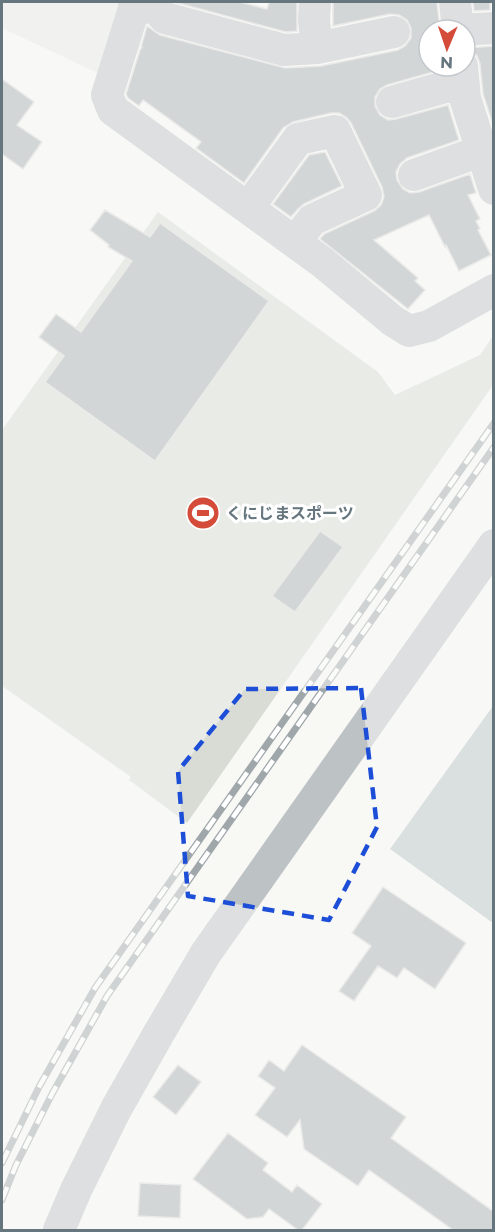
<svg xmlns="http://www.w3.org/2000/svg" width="495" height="1232" font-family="Montserrat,'Noto Sans JP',sans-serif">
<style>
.built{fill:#e9e9e9}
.green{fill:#d8dcd5}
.water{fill:#b6c3c6}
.building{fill:#a5aeb2;stroke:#dad9d8;stroke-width:1.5}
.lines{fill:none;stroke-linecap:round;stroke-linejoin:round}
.minor{stroke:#bdc2c5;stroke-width:32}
.rail-casing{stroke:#a0a7ab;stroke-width:7}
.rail{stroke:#fff;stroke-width:4.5;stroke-dasharray:14;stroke-linecap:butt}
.marked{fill:none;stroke:#1d4ed8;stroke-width:4.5;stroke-dasharray:12 8;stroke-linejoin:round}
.labels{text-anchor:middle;stroke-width:6;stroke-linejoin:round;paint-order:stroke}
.poi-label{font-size:16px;font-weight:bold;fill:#66767e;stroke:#fff;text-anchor:start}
</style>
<rect width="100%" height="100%" fill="#f8f8f5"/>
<!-- built -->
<path class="built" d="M2 2H126L104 76 2 28Z"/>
<!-- green -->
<path class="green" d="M158 212 378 372 395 395 480 355 493 336V385L187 823 129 780 131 777 2 686V430Z"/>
<!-- water -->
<path class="water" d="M493 706V923L390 849Z"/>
<!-- building -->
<path class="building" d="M174 2H240L267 9 269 2H297V31L286 32Z
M333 2H437L440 30H429V66H444V69L387 85 380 89 375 97V106L380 115 388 120 396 119 448 105 459 140 407 158 400 164 396 172 397 180 403 189 410 193 419 192 470 174 476 193 468 195 480 219 476 221 480 229 478 230 491 255 459 271 446 245 445 247 429 215 374 240 418 278 415 281 425 290 408 309 320 239 324 234 374 211 381 205 384 197 382 187 351 123 346 117 339 113H331L293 122 283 128 244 183 196 148 201 142 143 100 139 106 128 98 126 94 140 50 142 47H141L147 26 160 35 285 68 321 66 398 50 405 46 411 38V28L407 20 399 15 390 14 333 26Z
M473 2H490V10L474 11Z
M493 46 494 55V128L483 94 480 64 477 56 468 49V48Z
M2 79 34 102 17 125 42 142 23 169 2 154Z
M325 152 342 186 304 204 298 209 291 217 273 204 309 155Z
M105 210 150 237 160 223 269 301 155 461 45 382 64 356 39 337 56 314 81 332 132 261 108 247 109 245 90 230Z
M320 531 343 547 295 612 272 596Z
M383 887 466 943 435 989 404 968 397 978 378 966 354 1001 339 991 371 946 352 933Z
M302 1045 406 1117 391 1138 494 1212V1230H453L369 1170 358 1186 304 1149 300 1120 287 1137 255 1115 275 1088 258 1076 269 1060 284 1071Z
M178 1065 201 1082 176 1115 153 1097Z
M228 1133 268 1163 263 1170 292 1192 297 1185 322 1204 302 1230H298L269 1209 263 1217 247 1219 193 1179Z
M140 1183 181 1185 180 1218 138 1216Z"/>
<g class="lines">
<!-- minor -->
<path class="minor" d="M136 2 107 95 113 110 322 262 393 321 409 331 429 326 494 290
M315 2 314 20 317 48
M455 2 458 30
M134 6 143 8 153 6 165 18 284 50 317 48 394 32
M461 30 494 28
M462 66 465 98 494 189
M392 102 445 87 463 86
M414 175 481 151
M248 208 298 139 335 131 366 195 312 220 295 242
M59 1230 76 1190 116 1109 159 1033 206 953 494 545"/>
<defs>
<path id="rail" d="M2 1163 39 1087 95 988 494 423
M2 1200 16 1165 52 1094 107 996 494 447"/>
</defs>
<!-- rail casing -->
<use href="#rail" class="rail-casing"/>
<!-- rail -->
<use href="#rail" class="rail"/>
</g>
<!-- marked area -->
<path d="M0 0H495V1232H0ZM361 688 377 827 329 920 188 896 178 771 245 689Z" fill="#f8f8f5" fill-opacity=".55" fill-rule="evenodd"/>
<path class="marked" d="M361 688 377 827 329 920 188 896 178 771 245 689Z"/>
<!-- icons -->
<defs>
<symbol id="stadium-disc" viewBox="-11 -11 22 22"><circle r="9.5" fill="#d44b39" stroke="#fff"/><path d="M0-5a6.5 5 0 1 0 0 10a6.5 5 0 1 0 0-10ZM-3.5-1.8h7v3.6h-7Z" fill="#fff"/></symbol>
</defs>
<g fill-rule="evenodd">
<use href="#stadium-disc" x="184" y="494" width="38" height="38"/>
</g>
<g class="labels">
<!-- poi labels -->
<g class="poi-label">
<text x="226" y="519">くにじまスポーツ</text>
</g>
</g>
<!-- border -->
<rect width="495" height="1232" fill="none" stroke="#66767e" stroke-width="6"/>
<!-- north arrow -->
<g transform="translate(447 48) rotate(182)"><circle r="28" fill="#ffffff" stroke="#c2c8cb" stroke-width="1.5"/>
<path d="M0-4.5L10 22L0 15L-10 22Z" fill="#d44b39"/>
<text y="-9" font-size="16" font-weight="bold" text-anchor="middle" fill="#66767e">N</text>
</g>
</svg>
